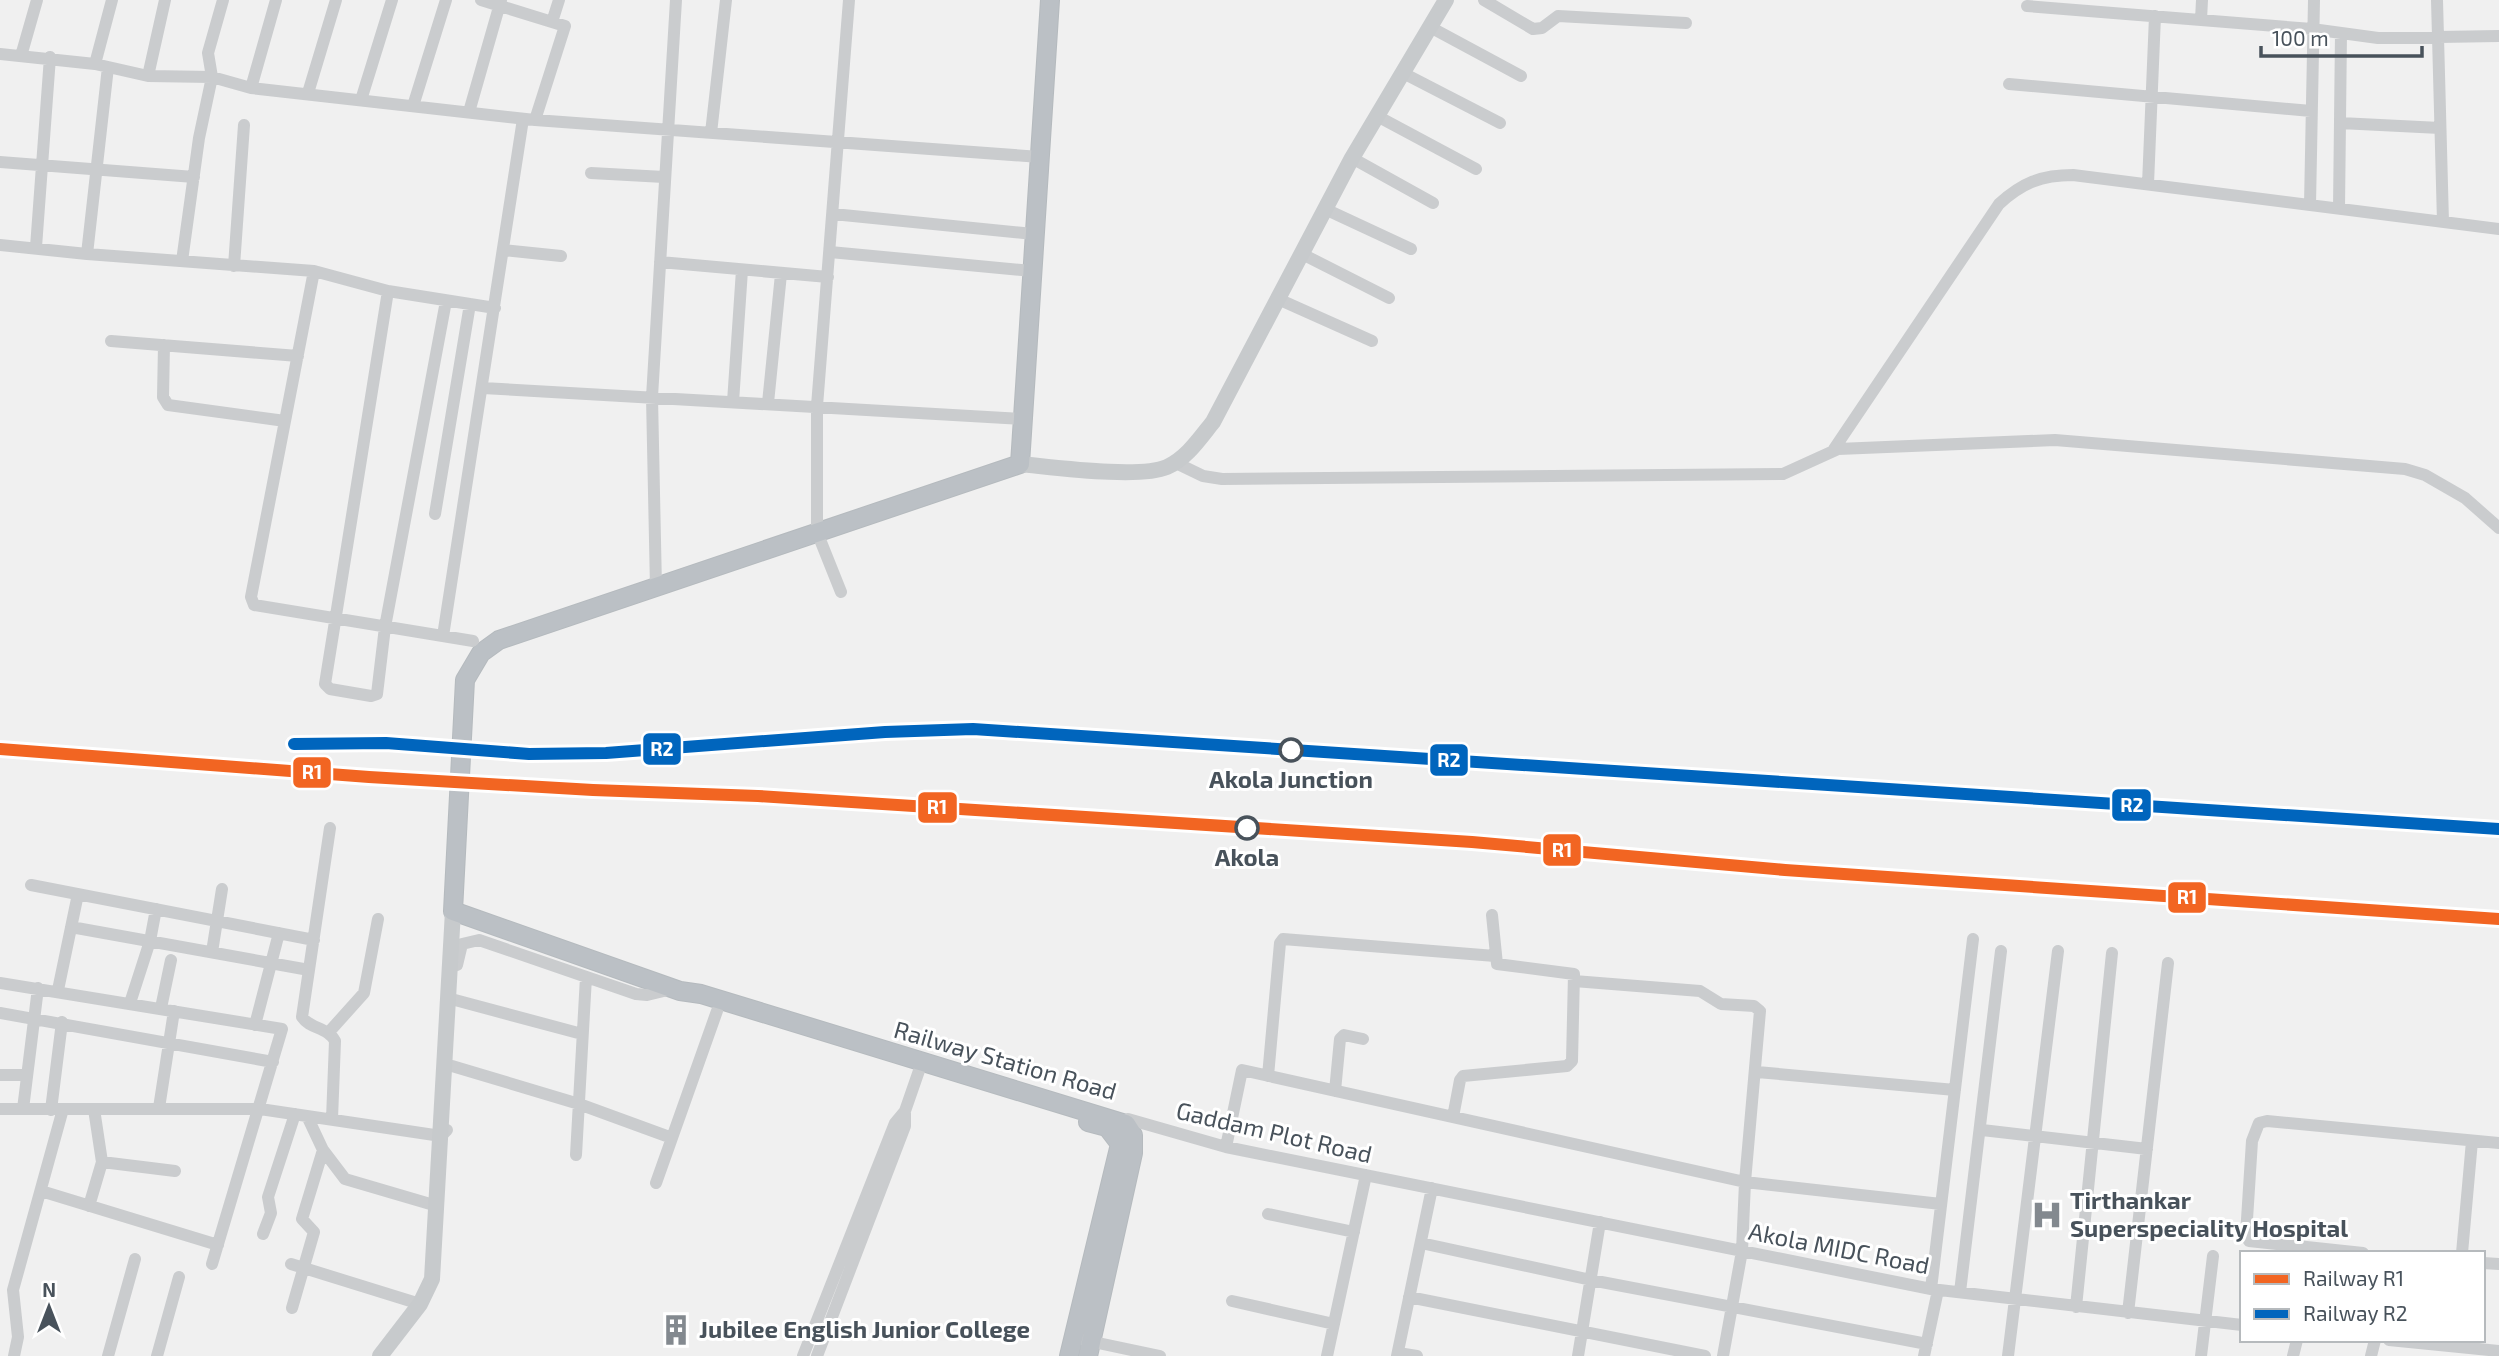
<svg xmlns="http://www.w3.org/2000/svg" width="2499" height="1356" font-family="'Exo 2',sans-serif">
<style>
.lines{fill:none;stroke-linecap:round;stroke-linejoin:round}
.highway-casing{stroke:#b5babe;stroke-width:20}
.minor{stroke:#caccce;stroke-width:12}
.major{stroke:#c7cacc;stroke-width:16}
.highway{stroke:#bbc0c5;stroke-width:18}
.rail-1-casing{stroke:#fff;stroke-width:18}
.rail-2-casing{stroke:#fff;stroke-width:18}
.rail-1{stroke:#f26522;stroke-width:12}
.rail-2{stroke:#0065bd;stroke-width:12}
.stop-dot{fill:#fff;stroke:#48525b;stroke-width:3.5}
.labels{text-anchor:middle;stroke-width:6;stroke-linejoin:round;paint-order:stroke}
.stop-label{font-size:24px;font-weight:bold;fill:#48525b;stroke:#fff}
.street-label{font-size:24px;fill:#48525b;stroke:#fff}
.poi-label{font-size:24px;font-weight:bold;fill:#48525b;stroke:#fff;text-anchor:start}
.line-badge{stroke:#fff;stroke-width:2.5}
.badge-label{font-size:19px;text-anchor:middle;font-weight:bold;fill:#fff}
</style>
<rect width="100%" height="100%" fill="#f0f0f0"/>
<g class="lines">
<defs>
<path id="highway" d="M1050 0 1020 464 499 640 481 653 465 680 453 911 680 991 701 994 1126 1124 1133 1135V1153L1088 1356
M1069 1356 1120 1144 1107 1127 1088 1122"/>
</defs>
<!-- highway casing -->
<use href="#highway" class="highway-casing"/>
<!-- minor -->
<path class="minor" d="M481 0 565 26 535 120
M1484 0 1533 29 1542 28 1558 16 1686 23
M2437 0 2443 222
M2027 6 2312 29 2378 38 2499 36
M2201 20 2202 0
M552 22 559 0
M1430 27 1521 76
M0 54 95 64 148 76 212 77 251 88 535 120 1040 157
M21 56 37 0
M95 64 112 0
M108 67 87 254 314 271 251 597 254 605 473 641
M1403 73 1500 123
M148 76 165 0
M2009 84 2311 111
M251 88 276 0
M308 93 336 0
M361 100 392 0
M413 106 446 0
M469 112 501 0
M1377 116 1476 169
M2340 123 2440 128
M711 133 726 0
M1352 158 1433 203
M0 162 194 177
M591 173 664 177
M2148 184 2155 16
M2310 205 2314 0
M2339 208 2341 33
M1325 209 1411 249
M833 214 1034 234
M0 245 87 254
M36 247 50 57
M504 250 561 256
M830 252 1032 271
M1302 254 1389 298
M182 261 199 138 212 77 208 53 223 0
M660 262 828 277
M234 266 244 125
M314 271 388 291 495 308
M388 291 325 684 330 689 371 696 377 694 385 627 446 301
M1278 299 1372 341
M111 341 298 356
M164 345 163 397 168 405 285 421
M483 388 1023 419
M733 402 742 270
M768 403 781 274
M1834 449 1999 204C2022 183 2041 175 2073 175L2499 229
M1174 462 1203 476 1222 479 1783 474 1838 449 2055 440 2405 469 2425 475 2465 498 2499 528
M435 514 470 304
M656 588 652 397 676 0
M841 592 817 532V406L849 0
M443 636 523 119
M330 828 302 1017C310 1029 328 1027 335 1041L332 1119
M31 885 314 940
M71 927 309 970
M212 952 222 889
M457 965 462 944 479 940 636 994 647 995 672 989
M1574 981 1700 991 1721 1004 1754 1006 1760 1011 1745 1182 1941 1204
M0 983 282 1029 212 1264
M58 990 78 894
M455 1000 582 1034
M130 1003 150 941 156 909
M161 1008 171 960
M0 1013 273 1062
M255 1025 279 933
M329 1032 364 993 378 919
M452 1066 579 1104 672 1138
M1757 1072 1955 1090
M0 1075H27
M1268 1076 1280 943 1283 939 1495 956
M1335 1091 1340 1039 1344 1035 1363 1039
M159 1108 174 1011
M0 1109H260L441 1136 447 1130
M23 1109 38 988
M51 1110 62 1022
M307 1116 323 1150 345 1179 437 1206
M1453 1117 1460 1080 1463 1076 1567 1066 1572 1061 1574 974 1497 964 1492 915
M1123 1126 1128 1119 1226 1147 1931 1289 2242 1325
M1982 1130 2147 1149
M1226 1147 1242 1070 1745 1182 1742 1251 1723 1356
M576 1155 586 977
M102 1162 175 1171
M656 1183 717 1011
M41 1191 218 1245
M89 1206 102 1162 94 1109
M1268 1214 1354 1232
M263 1234 271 1213 268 1197 295 1114
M1421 1243 1591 1280 1927 1344
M2363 1253 2249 1241 2246 1235 2252 1141 2259 1123 2267 1121 2499 1143
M2462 1253 2472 1141
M2483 1263 2499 1264
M291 1264 420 1304
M1931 1289 1973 939
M1960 1292 2001 951
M1409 1297 1705 1356
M1232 1301 1334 1324
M2076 1307 2112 953
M292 1308 314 1232 302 1219 323 1150
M2128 1313 2168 963
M1084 1340 1160 1356
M2389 1340 2499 1351
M1398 1353 1417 1356
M14 1356 18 1337 13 1290 63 1109
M108 1356 135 1259
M157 1356 179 1277
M803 1356 895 1123 905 1111 922 1062
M817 1356 905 1126V1111
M1327 1356 1366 1175
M1397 1356 1432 1188
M1578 1356 1600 1222
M1924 1356 1938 1290
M2008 1356 2058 951
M2201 1356 2213 1256
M2293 1356 2297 1340
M2371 1356 2375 1340"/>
<!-- major -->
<path class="major" d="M1020 464C1053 467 1139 479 1167 467 1187 458 1200 438 1213 422L1352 158 1446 0
M380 1356 420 1304 432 1279 453 911"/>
<!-- highway -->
<use href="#highway" class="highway"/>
<defs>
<path id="rail-1" d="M0 749 369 777 593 790 758 796 1472 842 1785 870 2499 919"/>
<path id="rail-2" d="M294 744 386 743 529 754 606 753 885 732 973 729 2499 829"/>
</defs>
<!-- rail-1 casing -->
<use href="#rail-1" class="rail-1-casing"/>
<!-- rail-2 casing -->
<use href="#rail-2" class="rail-2-casing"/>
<!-- rail-1 -->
<use href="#rail-1" class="rail-1"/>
<!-- rail-2 -->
<use href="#rail-2" class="rail-2"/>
</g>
<!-- icons -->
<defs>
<symbol id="hospital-bare" viewBox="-9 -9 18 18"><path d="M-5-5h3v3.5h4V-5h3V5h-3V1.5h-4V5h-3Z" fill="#83898f" stroke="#fff" stroke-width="2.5" paint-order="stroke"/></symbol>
<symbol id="building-bare" viewBox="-9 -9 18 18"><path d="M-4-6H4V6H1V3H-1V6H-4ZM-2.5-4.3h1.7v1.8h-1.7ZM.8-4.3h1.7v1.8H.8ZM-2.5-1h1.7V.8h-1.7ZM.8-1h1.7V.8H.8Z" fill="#83898f" stroke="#fff" stroke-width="2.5" paint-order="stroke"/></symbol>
</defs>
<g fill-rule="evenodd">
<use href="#hospital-bare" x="2025" y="1193" width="44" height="44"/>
<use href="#building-bare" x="654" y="1308" width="44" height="44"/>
</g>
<!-- markers -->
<g class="stop-dot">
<circle cx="1291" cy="750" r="11"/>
<circle cx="1247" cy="828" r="11"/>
</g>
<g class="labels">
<!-- stop labels -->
<g class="stop-label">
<text x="1291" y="788">Akola Junction</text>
<text x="1247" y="866">Akola</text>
</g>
<!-- street labels -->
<g class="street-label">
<text transform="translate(1005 1061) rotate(16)" y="8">Railway Station Road</text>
<text transform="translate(1274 1133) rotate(13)" y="8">Gaddam Plot Road</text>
<text transform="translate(1839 1249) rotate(11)" y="8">Akola MIDC Road</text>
</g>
<!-- poi labels -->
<g class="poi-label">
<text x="2070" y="1209">Tirthankar<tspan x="2070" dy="28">Superspeciality Hospital</tspan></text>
<text x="699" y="1338">Jubilee English Junior College</text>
</g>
</g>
<g class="line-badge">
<rect x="642" y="732" width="40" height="34" rx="7" fill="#0065bd"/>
<rect x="1429" y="743" width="40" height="34" rx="7" fill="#0065bd"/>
<rect x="292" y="756" width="40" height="33" rx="7" fill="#f26522"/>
<rect x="2111" y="788" width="41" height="34" rx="7" fill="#0065bd"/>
<rect x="917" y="791" width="41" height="33" rx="7" fill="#f26522"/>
<rect x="1542" y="833" width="40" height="34" rx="7" fill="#f26522"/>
<rect x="2167" y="881" width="40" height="33" rx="7" fill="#f26522"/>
</g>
<g class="badge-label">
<text x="662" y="756">R2</text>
<text x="1449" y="767">R2</text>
<text x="312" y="779">R1</text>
<text x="2132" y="812">R2</text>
<text x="937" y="814">R1</text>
<text x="1562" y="857">R1</text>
<text x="2187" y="904">R1</text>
</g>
<!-- legend -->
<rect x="2240" y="1251" width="245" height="91" fill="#ffffff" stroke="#b6babd" stroke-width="2"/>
<rect x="2254" y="1274" width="35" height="10" fill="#f26522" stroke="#b6babd" stroke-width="2"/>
<text x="2303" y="1286" font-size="21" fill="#48525b">Railway R1</text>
<rect x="2254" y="1309" width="35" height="10" fill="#0065bd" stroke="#b6babd" stroke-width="2"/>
<text x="2303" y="1321" font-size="21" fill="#48525b">Railway R2</text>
<!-- north arrow -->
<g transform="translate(49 1307)" stroke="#ffffff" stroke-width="5" paint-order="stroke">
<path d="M0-5L12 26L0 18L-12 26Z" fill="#48525b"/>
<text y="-10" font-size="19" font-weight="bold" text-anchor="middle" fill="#48525b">N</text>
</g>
<!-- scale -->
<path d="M2261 46v10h161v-10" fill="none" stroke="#48525b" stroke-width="3.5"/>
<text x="2272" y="46" font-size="21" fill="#48525b" stroke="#ffffff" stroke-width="5" paint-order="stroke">100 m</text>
</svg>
